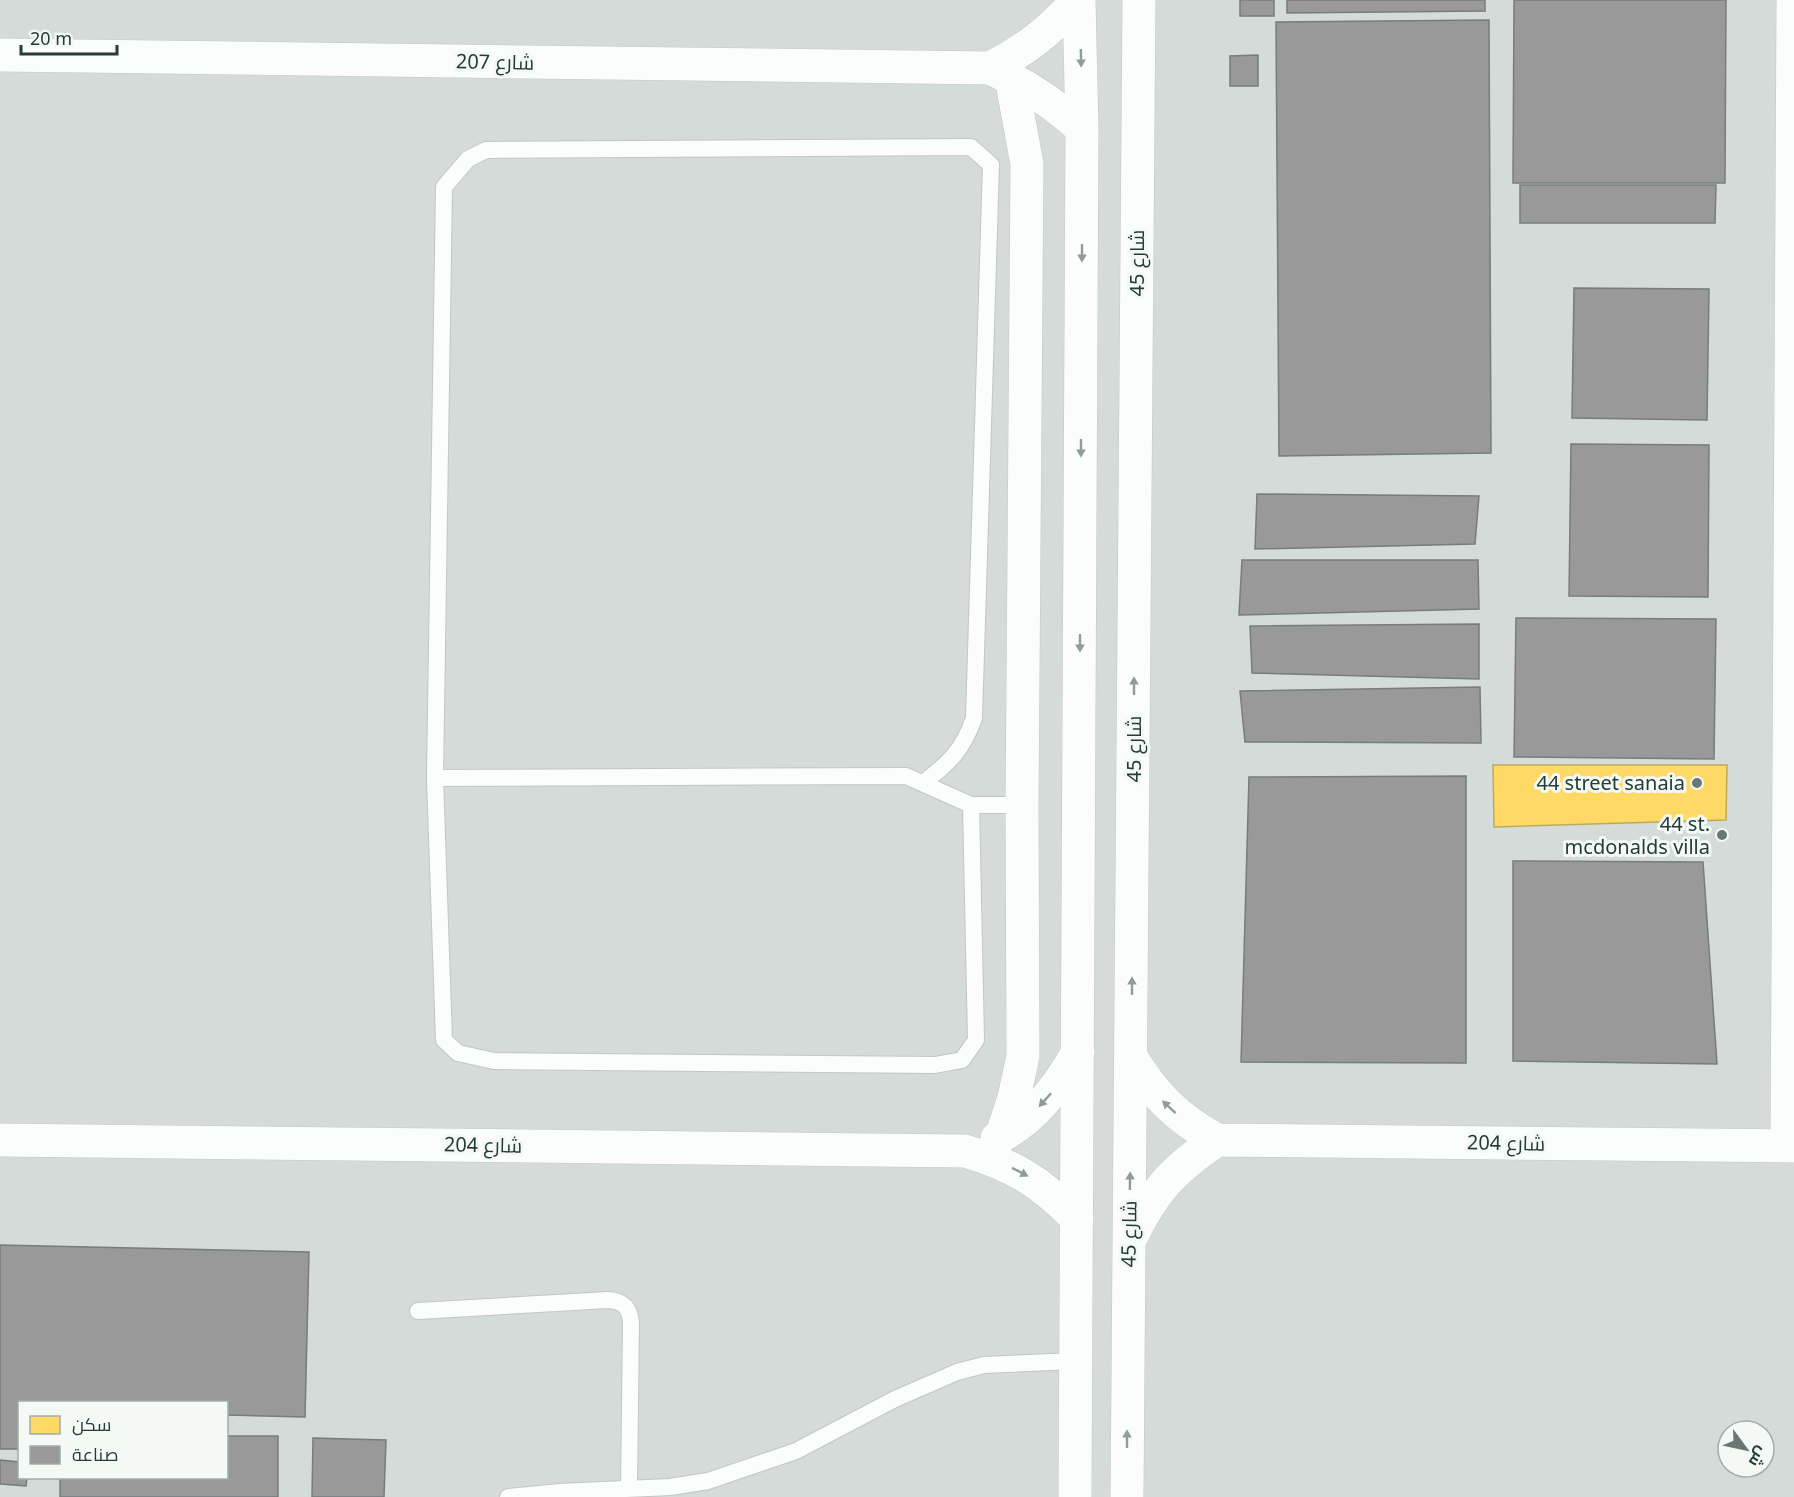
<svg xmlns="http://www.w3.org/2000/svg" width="1794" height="1497" font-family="'Noto Sans',Cairo,sans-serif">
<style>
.built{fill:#d4dbd8;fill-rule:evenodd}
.homes{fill:#ffd966;stroke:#bdaa58;stroke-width:1.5}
.industry{fill:#999;stroke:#767d7c;stroke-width:1.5}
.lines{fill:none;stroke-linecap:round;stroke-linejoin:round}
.service-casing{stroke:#c2c7c5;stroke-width:18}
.minor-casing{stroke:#c2c7c5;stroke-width:34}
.service{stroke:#fbfcfc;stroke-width:16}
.minor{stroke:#fbfcfc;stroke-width:33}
.oneway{fill:#909c9a}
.poi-dot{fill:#687975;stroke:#f4f9f6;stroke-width:2}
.labels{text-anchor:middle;stroke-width:6;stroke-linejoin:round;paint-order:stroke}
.street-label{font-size:20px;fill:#243c37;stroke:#f4f9f6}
.poi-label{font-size:20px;fill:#243c37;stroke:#f4f9f6;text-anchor:end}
</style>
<rect width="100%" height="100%" fill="#e5eae8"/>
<!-- built -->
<path class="built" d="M0 0H1794V1497H0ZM20 1402H226V1478H20ZM1728 1431H1764V1467H1728Z"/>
<!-- homes -->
<path class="homes" d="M1493 765H1727L1726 820 1494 827Z"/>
<!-- industry -->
<path class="industry" d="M1240 0H1274V16H1240Z
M1287 0H1485V11L1287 13Z
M1514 0H1726L1725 183H1513Z
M1489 20 1491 453 1279 456 1276 22Z
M1258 55V86H1230V56Z
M1520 185H1716L1715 223H1520Z
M1574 288 1709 289 1707 420 1572 418Z
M1571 444 1709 445 1708 597 1569 596Z
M1257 494 1479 496 1475 544 1255 549Z
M1242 560H1478L1479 609 1239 615Z
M1516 618 1716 619 1714 759 1514 757Z
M1479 624V679L1252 673 1250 626Z
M1480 687 1481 743 1245 742 1240 691Z
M1466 776V1063L1241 1062 1249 777Z
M1513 861 1703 862 1717 1064 1513 1061Z
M0 1245 309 1252 305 1417 226 1415V1402H20V1449H0Z
M226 1436H278V1497H60V1478H226Z
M313 1438 386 1440 384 1497H312Z
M0 1460 20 1462V1478H27L26 1486 0 1484Z"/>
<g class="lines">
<defs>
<path id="service" d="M435 778 444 1040 458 1053 494 1061 935 1065 962 1060 976 1040 971 805
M923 783C949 763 963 750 974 718L991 165 971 147 486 150 468 159 444 187 435 778 906 776 971 805H1022
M418 1311 608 1300C624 1301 630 1308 631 1323L629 1488
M508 1497 560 1492 670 1487 708 1481 796 1451 895 1399 957 1372 984 1365 1076 1361"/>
<path id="minor" d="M0 55 990 68C1025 84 1054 103 1082 129
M990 68C1025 51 1052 30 1077 0
M1131 1057C1155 1096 1177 1118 1217 1140L1794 1146
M1001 1137 1014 1098 1023 1056 1022 805 1027 164 1011 77
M997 1138C1034 1120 1058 1087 1078 1052
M0 1140 965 1151C1015 1166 1041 1182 1077 1219
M1787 1146 1793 0
M1131 1238C1153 1191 1174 1169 1217 1140
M1075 1497 1082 129 1079 0
M1127 1497 1139 0"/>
</defs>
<!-- service casing -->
<use href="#service" class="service-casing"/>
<!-- minor casing -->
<use href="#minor" class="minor-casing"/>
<!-- service -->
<use href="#service" class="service"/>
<!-- minor -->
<use href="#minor" class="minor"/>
</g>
<!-- one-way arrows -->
<defs><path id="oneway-solid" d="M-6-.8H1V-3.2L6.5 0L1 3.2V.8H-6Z" transform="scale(1.5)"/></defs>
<g class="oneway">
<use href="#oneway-solid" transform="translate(1081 58) rotate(89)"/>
<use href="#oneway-solid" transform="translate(1082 253) rotate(90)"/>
<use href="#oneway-solid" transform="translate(1081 448) rotate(90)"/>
<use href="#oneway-solid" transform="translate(1080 643) rotate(90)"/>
<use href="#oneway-solid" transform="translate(1134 686) rotate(-90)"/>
<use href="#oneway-solid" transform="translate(1132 986) rotate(-90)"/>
<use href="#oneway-solid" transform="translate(1045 1100) rotate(132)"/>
<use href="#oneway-solid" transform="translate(1169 1107) rotate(-137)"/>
<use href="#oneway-solid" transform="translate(1020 1172) rotate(27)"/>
<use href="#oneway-solid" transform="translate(1130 1181) rotate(-89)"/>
<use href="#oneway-solid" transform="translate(1127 1439) rotate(-90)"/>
</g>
<!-- markers -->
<g class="poi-dot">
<circle cx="1697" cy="783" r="6"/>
<circle cx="1722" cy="835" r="6"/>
</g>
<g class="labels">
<!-- street labels -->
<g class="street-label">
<text transform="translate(495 62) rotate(1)" y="7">شارع 207</text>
<text transform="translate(1137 263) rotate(-90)" y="7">شارع 45</text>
<text transform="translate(1134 749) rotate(-90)" y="7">شارع 45</text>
<text transform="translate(1506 1143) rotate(1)" y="7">شارع 204</text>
<text transform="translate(483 1145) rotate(1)" y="7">شارع 204</text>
<text transform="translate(1129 1234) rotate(-89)" y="7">شارع 45</text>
</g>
<!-- poi labels -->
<g class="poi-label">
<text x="1685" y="790">44 street sanaia</text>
<text x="1710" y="831">44 st.<tspan x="1710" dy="23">mcdonalds villa</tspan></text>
</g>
</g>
<!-- legend -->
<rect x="18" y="1401" width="210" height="78" fill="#f4f9f6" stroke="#a1adaa" stroke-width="1.5"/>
<rect x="30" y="1416" width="30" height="18" fill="#ffd966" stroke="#a1adaa" stroke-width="1.5"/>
<text x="72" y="1431" font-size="18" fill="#243c37">سكن</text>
<rect x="30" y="1446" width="30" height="18" fill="#999999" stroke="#a1adaa" stroke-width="1.5"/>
<text x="72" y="1461" font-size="18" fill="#243c37">صناعة</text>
<!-- north arrow -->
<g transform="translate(1746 1449) rotate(123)"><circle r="28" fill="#f4f9f6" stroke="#a1adaa" stroke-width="1.5"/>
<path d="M0-4.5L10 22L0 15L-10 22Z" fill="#687975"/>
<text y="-9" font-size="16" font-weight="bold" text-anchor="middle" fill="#243c37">ش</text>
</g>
<!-- scale -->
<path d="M21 45v9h96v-9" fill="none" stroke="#243c37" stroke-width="3"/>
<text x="30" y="45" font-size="18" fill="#243c37" stroke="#f4f9f6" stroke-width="4.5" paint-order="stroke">20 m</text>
</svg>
